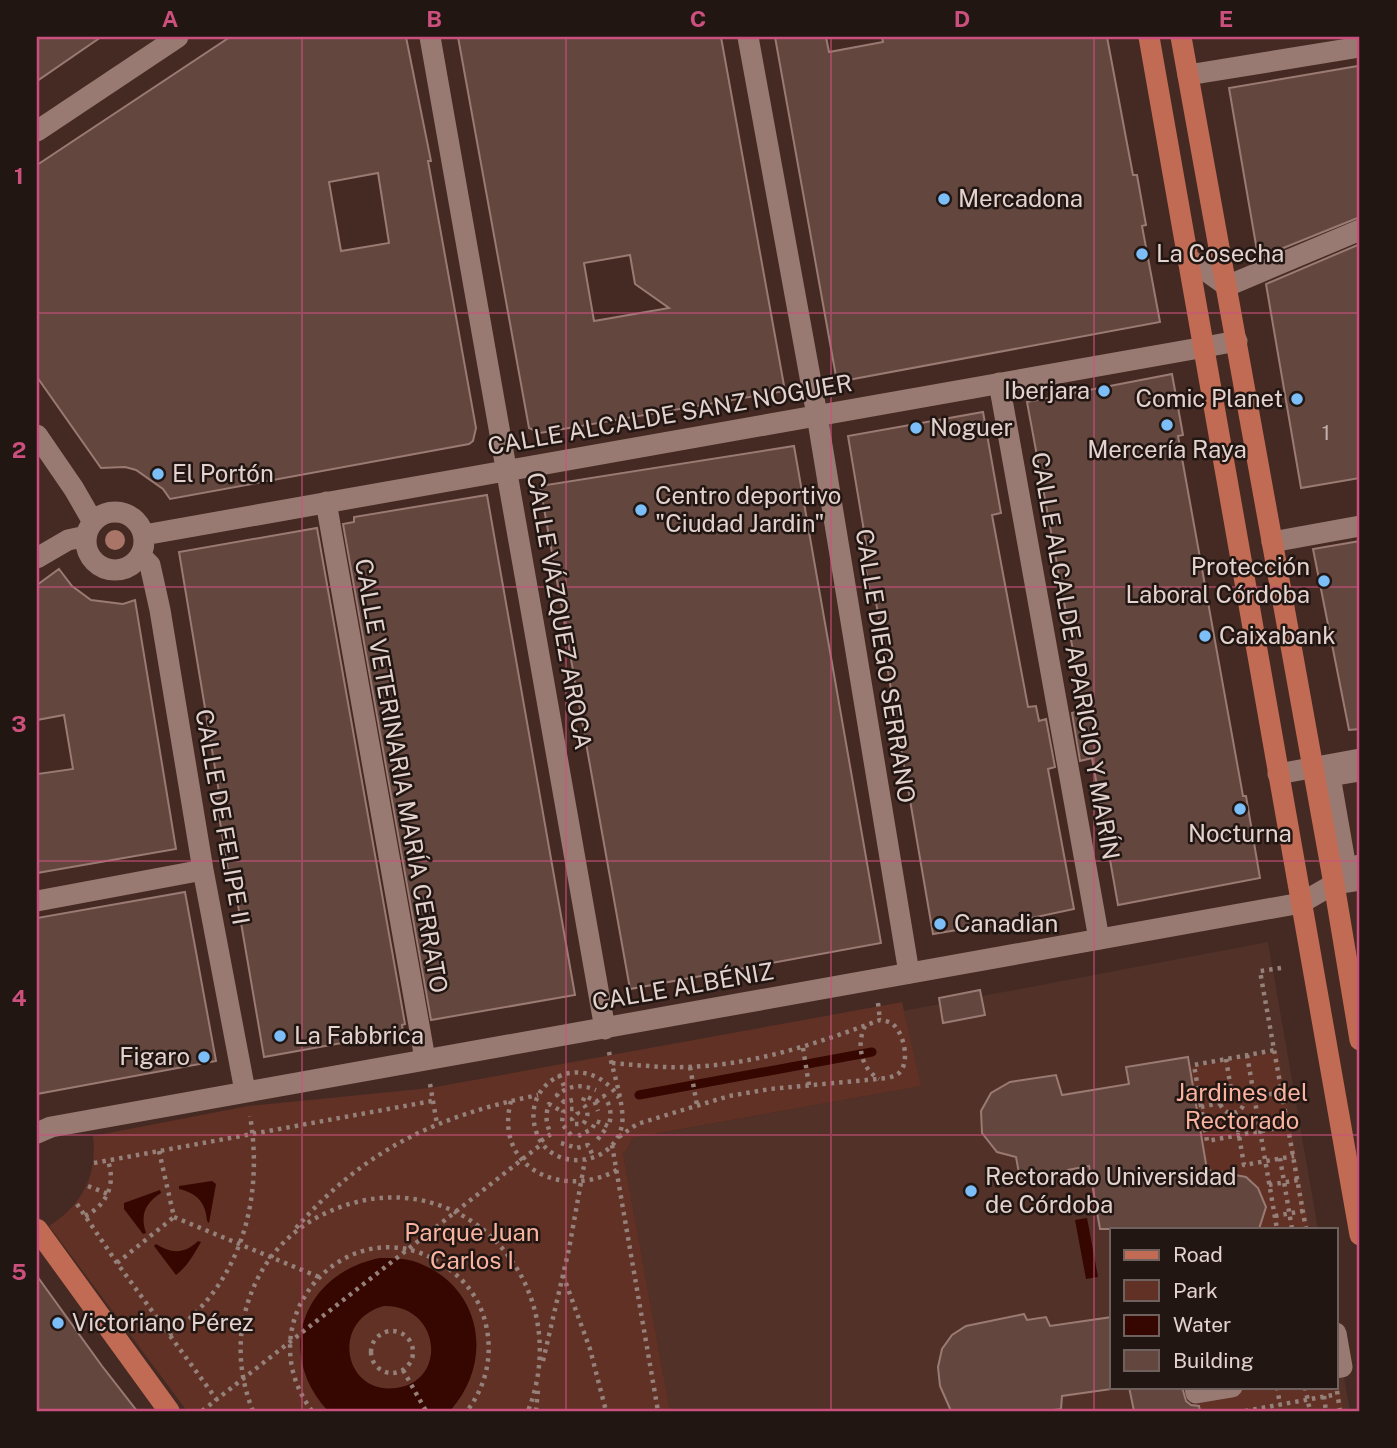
<svg xmlns="http://www.w3.org/2000/svg" width="1397" height="1448" font-family="'Public Sans',sans-serif">
<style>
.built{fill:#523128}
.green{fill:#603124}
.water{fill:#360600;fill-rule:evenodd}
.lines{fill:none;stroke-linecap:round;stroke-linejoin:round}
.stream{stroke:#360600;stroke-width:9}
.building{fill:#63473f;stroke:#9a7a72;stroke-width:2;fill-rule:evenodd}
.path{stroke:#95807a;stroke-width:4.5;stroke-dasharray:3.5 5;stroke-linecap:butt}
.pedestrian{stroke:#997a72;stroke-width:21}
.minor{stroke:#997a72;stroke-width:21}
.tertiary{stroke:#997a72;stroke-width:21}
.primary{stroke:#c26b54;stroke-width:21}
.tree{fill:#a87568}
.grid{fill:none;stroke:#cc507d;stroke-width:2;stroke-opacity:0.55}
.poi-dot{fill:#7bbef8;stroke:#221613;stroke-width:2.5}
.labels{text-anchor:middle;stroke-width:5;stroke-linejoin:round;paint-order:stroke}
.number-label{font-size:21px;fill:#c3afaa}
.poi-label{font-size:24px;fill:#e3d2cd;stroke:#221613;text-anchor:start}
.street-label{font-size:24px;fill:#e3d2cd;stroke:#221613}
.park-label{font-size:24px;fill:#f9b3a0;stroke:#221613}
.neatline{fill:none;stroke:#cc507d;stroke-width:2.5}
.grid-label{font-size:23px;text-anchor:middle;font-weight:bold;fill:#cc507d}
</style>
<rect width="100%" height="100%" fill="#442a23"/>
<!-- built -->
<path class="built" d="M1268 942 1318 1229H1112V1387H1336V1333L1350 1411H670L623 1153 627 1150 632 1138 920 1086 903 1011Z"/>
<!-- green -->
<path class="green" d="M902 1002 921 1086 632 1138 627 1150 623 1153 670 1411H187L49 1226C82 1205 98 1175 93 1136L248 1106 430 1088Z
M1278 1052 1309 1229H1257L1260 1225 1258 1188C1237 1168 1222 1173 1195 1178L1203 1145 1190 1067Z
M1336 1368 1344 1411H1200L1196 1393 1232 1387H1336Z"/>
<!-- water -->
<path class="water" d="M212 1181 216 1184 209 1223 207 1221C206 1203 197 1193 179 1189V1186Z
M160 1190 161 1193C145 1203 140 1215 146 1233L143 1234 124 1209V1203Z
M1087 1218 1098 1277 1086 1279 1075 1220Z
M198 1241 201 1242C194 1254 187 1267 176 1275L154 1246 156 1244C171 1254 185 1254 198 1241Z
M380 1258C391 1258 402 1258 413 1261 481 1283 496 1360 450 1411H328C274 1353 303 1273 380 1258ZM384 1306C441 1305 448 1382 396 1388 343 1395 330 1320 384 1306Z"/>
<g class="lines">
<!-- stream -->
<path class="stream" d="M639 1095 872 1052"/>
</g>
<!-- building -->
<path class="building" d="M37 37H101L37 81Z
M230 37H406L431 161H428L476 428 473 441 469 444 170 499 163 489 136 470 125 467 101 468 37 377V165ZM378 173 389 243 341 251 329 182Z
M458 37H721L785 391 540 433 529 428ZM630 255 635 284 669 308 594 321 584 263Z
M775 37H826L829 52 883 42 882 37H1107L1133 175H1137L1146 225 1142 226 1160 322 837 382Z
M1358 66 1360 77V217L1261 257 1260 250 1257 251 1229 88Z
M1360 244V478L1301 488 1266 284Z
M1172 374 1183 435 1178 436 1243 796H1246L1260 878 1118 905 1092 758 1080 761 1072 713 1084 710 1027 402Z
M983 412 1001 513 992 515 1028 707 1036 706 1039 721 1046 719 1055 767 1048 769 1074 909 975 930V927L933 934 876 602 874 603 872 590H869L864 558H867L866 543 848 436Z
M794 446 881 943 630 989 540 486Z
M487 495 575 995 431 1020 343 524 354 522V517Z
M317 528 405 1024 402 1025 403 1032 264 1057 233 876H229L216 798H220L179 552Z
M1360 541V729L1349 730 1313 549Z
M59 569 72 586 91 600 123 604 135 600 176 849 37 873V774L73 769 64 715 37 720V585Z
M185 892 216 1061 37 1094V918Z
M980 990 985 1015 943 1023 939 998Z
M1188 1057 1207 1170 1246 1177 1258 1188 1266 1207 1259 1229H1100L1089 1166 1020 1179 1016 1157 997 1152 982 1133 981 1111 991 1093 1010 1082 1056 1075 1062 1095 1129 1084 1126 1067Z
M37 1276 102 1366 137 1411H37Z
M1024 1314 1027 1320 1046 1317 1050 1326 1112 1317V1389L1062 1396 1061 1409 1047 1411H951L940 1386 938 1367 942 1349 952 1335 966 1326Z
M1129 1387H1182L1186 1401 1191 1405 1199 1406 1200 1411H1134Z"/>
<g class="lines">
<!-- path -->
<path class="path" d="M1281 968 1260 971 1306 1229
M878 1003 880 1020
M865 1026C856 1044 861 1069 879 1079
M803 1048 809 1085
M609 1052C613 1072 625 1106 622 1125 614 1167 552 1173 537 1134 517 1081 586 1046 619 1098
M1247 1055 1277 1229
M1226 1059 1231 1089
M612 1063C637 1065 662 1068 687 1067 755 1065 818 1043 880 1020 884 1021 888 1021 891 1023 903 1030 909 1057 902 1069 899 1075 894 1076 888 1078L770 1089 729 1096 637 1124 616 1139
M690 1067 697 1105
M559 1075 565 1088
M430 1084 437 1124
M1220 1101a12 12 0 1 1 24 0a12 12 0 1 1-24 0Z
M1244 1099 1282 1092
M573 1100 564 1102 557 1095C570 1085 581 1084 596 1090
M511 1101C493 1168 563 1200 617 1170
M596 1102 604 1096C610 1104 613 1116 608 1126
M1221 1103 1201 1107 1207 1141 1288 1126
M1201 1106 1194 1065 1275 1050
M1235 1112 1244 1165 1294 1156
M571 1135 562 1124 563 1112 569 1109H575L578 1113 572 1119 573 1124H583C589 1117 589 1109 582 1103L585 1096 594 1100 598 1111
M578 1136 592 1129 596 1121 608 1126 597 1140
M541 1141 551 1134C546 1124 545 1115 549 1104L563 1112
M561 1143 577 1148 588 1145 594 1158
M612 1145 658 1411
M159 1151 174 1217
M1280 1158 1292 1229
M94 1163 432 1101
M1269 1185 1298 1180
M88 1186 108 1194
M77 1204 117 1263 217 1400
M85 1216C107 1205 116 1184 108 1161
M1275 1216 1303 1211
M174 1217 319 1277
M296 1228C365 1149 437 1116 538 1095
M117 1263 174 1217
M563 1275 590 1349 606 1411
M371 1352a21 21 0 1 1 42 0a21 21 0 1 1-42 0Z
M169 1335C241 1285 264 1199 250 1116
M543 1361 569 1249 585 1160
M403 1370 426 1411
M1277 1387 1280 1405
M1305 1387 1310 1411
M1337 1391 1340 1411
M1324 1396 1326 1411
M202 1411 543 1143
M253 1411C236 1369 236 1324 256 1282 270 1252 295 1227 326 1213 456 1152 579 1281 528 1411
M312 1411C241 1315 357 1198 449 1269 468 1283 481 1302 486 1325 493 1356 486 1386 467 1411
M536 1411 538 1390
M1245 1411 1333 1395"/>
<!-- pedestrian -->
<path class="pedestrian" d="M1360 771 1330 776 1346 868 1360 865
M1336 1333 1342 1367 1336 1368
M1195 1387 1196 1393 1232 1387"/>
<!-- minor -->
<path class="minor" d="M748 37 817 415 909 973
M1188 75 1360 47
M37 131 178 37
M1189 259 1227 286 1360 230
M1205 347 1237 341
M999 383 1099 939
M37 435 74 489 93 522
M326 502 425 1059
M1272 542 1360 526
M141 556 150 565 160 610 203 870 245 1091
M37 901 203 870"/>
<!-- tertiary -->
<path class="tertiary" d="M430 37 605 1029
M86 541a29 29 0 1 1 58 0a29 29 0 1 1-58 0Z
M144 535 1205 347
M37 558 68 540 86 536
M1278 774 1360 759
M37 1133 51 1127 1301 903 1334 884 1360 880"/>
<!-- primary -->
<path class="primary" d="M1149 37 1360 1235
M1181 37 1334 884 1360 1040
M37 1229 169 1411"/>
</g>
<!-- trees -->
<circle class="tree" cx="115" cy="540" r="10"/>
<!-- grid -->
<path class="grid" d="M302 37V1411M566 37V1411M831 37V1411M1094 37V1411M37 313H1360M37 587H1360M37 861H1360M37 1135H1360"/>
<!-- markers -->
<g class="poi-dot">
<circle cx="944" cy="199" r="7"/>
<circle cx="1142" cy="254" r="7"/>
<circle cx="1104" cy="391" r="7"/>
<circle cx="1297" cy="399" r="7"/>
<circle cx="1167" cy="425" r="7"/>
<circle cx="916" cy="428" r="7"/>
<circle cx="158" cy="474" r="7"/>
<circle cx="641" cy="510" r="7"/>
<circle cx="1324" cy="581" r="7"/>
<circle cx="1205" cy="636" r="7"/>
<circle cx="1240" cy="809" r="7"/>
<circle cx="940" cy="924" r="7"/>
<circle cx="280" cy="1036" r="7"/>
<circle cx="204" cy="1057" r="7"/>
<circle cx="971" cy="1191" r="7"/>
<circle cx="58" cy="1323" r="7"/>
</g>
<g class="labels">
<!-- number labels -->
<g class="number-label">
<text x="1326" y="440">1</text>
</g>
<!-- poi labels -->
<g class="poi-label">
<text x="958" y="207">Mercadona</text>
<text x="1156" y="262">La Cosecha</text>
<text x="1090" y="399" text-anchor="end">Iberjara</text>
<text x="1283" y="407" text-anchor="end">Comic Planet</text>
<text x="930" y="436">Noguer</text>
<text x="1167" y="458" text-anchor="middle">Mercería Raya</text>
<text x="172" y="482">El Portón</text>
<text x="655" y="504">Centro deportivo<tspan x="655" dy="28">"Ciudad Jardin"</tspan></text>
<text x="1310" y="575" text-anchor="end">Protección<tspan x="1310" dy="28">Laboral Córdoba</tspan></text>
<text x="1219" y="644">Caixabank</text>
<text x="1240" y="842" text-anchor="middle">Nocturna</text>
<text x="954" y="932">Canadian</text>
<text x="294" y="1044">La Fabbrica</text>
<text x="190" y="1065" text-anchor="end">Figaro</text>
<text x="985" y="1185">Rectorado Universidad<tspan x="985" dy="28">de Córdoba</tspan></text>
<text x="72" y="1331">Victoriano Pérez</text>
</g>
<!-- street labels -->
<g class="street-label">
<text transform="translate(670 415) rotate(-10)" y="8">CALLE ALCALDE SANZ NOGUER</text>
<text transform="translate(559 611) rotate(80)" y="8">CALLE VÁZQUEZ AROCA</text>
<text transform="translate(1075 656) rotate(80)" y="8">CALLE ALCALDE APARICIO Y MARÍN</text>
<text transform="translate(885 666) rotate(81)" y="8">CALLE DIEGO SERRANO</text>
<text transform="translate(401 776) rotate(80)" y="8">CALLE VETERINARIA MARÍA CERRATO</text>
<text transform="translate(222 817) rotate(80)" y="8">CALLE DE FELIPE II</text>
<text transform="translate(683 987) rotate(-10)" y="8">CALLE ALBÉNIZ</text>
</g>
<!-- park labels -->
<g class="park-label">
<text x="1242" y="1101">Jardines del<tspan x="1242" dy="28">Rectorado</tspan></text>
<text x="472" y="1241">Parque Juan<tspan x="472" dy="28">Carlos I</tspan></text>
</g>
</g>
<!-- border -->
<rect width="1397" height="1448" fill="none" stroke="#221613" stroke-width="77"/>
<!-- legend -->
<rect x="1110" y="1228" width="228" height="161" fill="#221613" stroke="#6f615d" stroke-width="2"/>
<rect x="1124" y="1250" width="35" height="10" fill="#c26b54" stroke="#6f615d" stroke-width="2"/>
<text x="1173" y="1262" font-size="21" fill="#e3d2cd">Road</text>
<rect x="1124" y="1280" width="35" height="21" fill="#603124" stroke="#6f615d" stroke-width="2"/>
<text x="1173" y="1298" font-size="21" fill="#e3d2cd">Park</text>
<rect x="1124" y="1315" width="35" height="21" fill="#360600" stroke="#6f615d" stroke-width="2"/>
<text x="1173" y="1332" font-size="21" fill="#e3d2cd">Water</text>
<rect x="1124" y="1350" width="35" height="21" fill="#63473f" stroke="#6f615d" stroke-width="2"/>
<text x="1173" y="1368" font-size="21" fill="#e3d2cd">Building</text>
<rect x="38" y="38" width="1320" height="1372" class="neatline"/>
<g class="grid-label">
<text x="170" y="27">A</text>
<text x="434" y="27">B</text>
<text x="698" y="27">C</text>
<text x="962" y="27">D</text>
<text x="1226" y="27">E</text>
<text x="19" y="184">1</text>
<text x="19" y="458">2</text>
<text x="19" y="732">3</text>
<text x="19" y="1006">4</text>
<text x="19" y="1280">5</text>
</g>
</svg>
